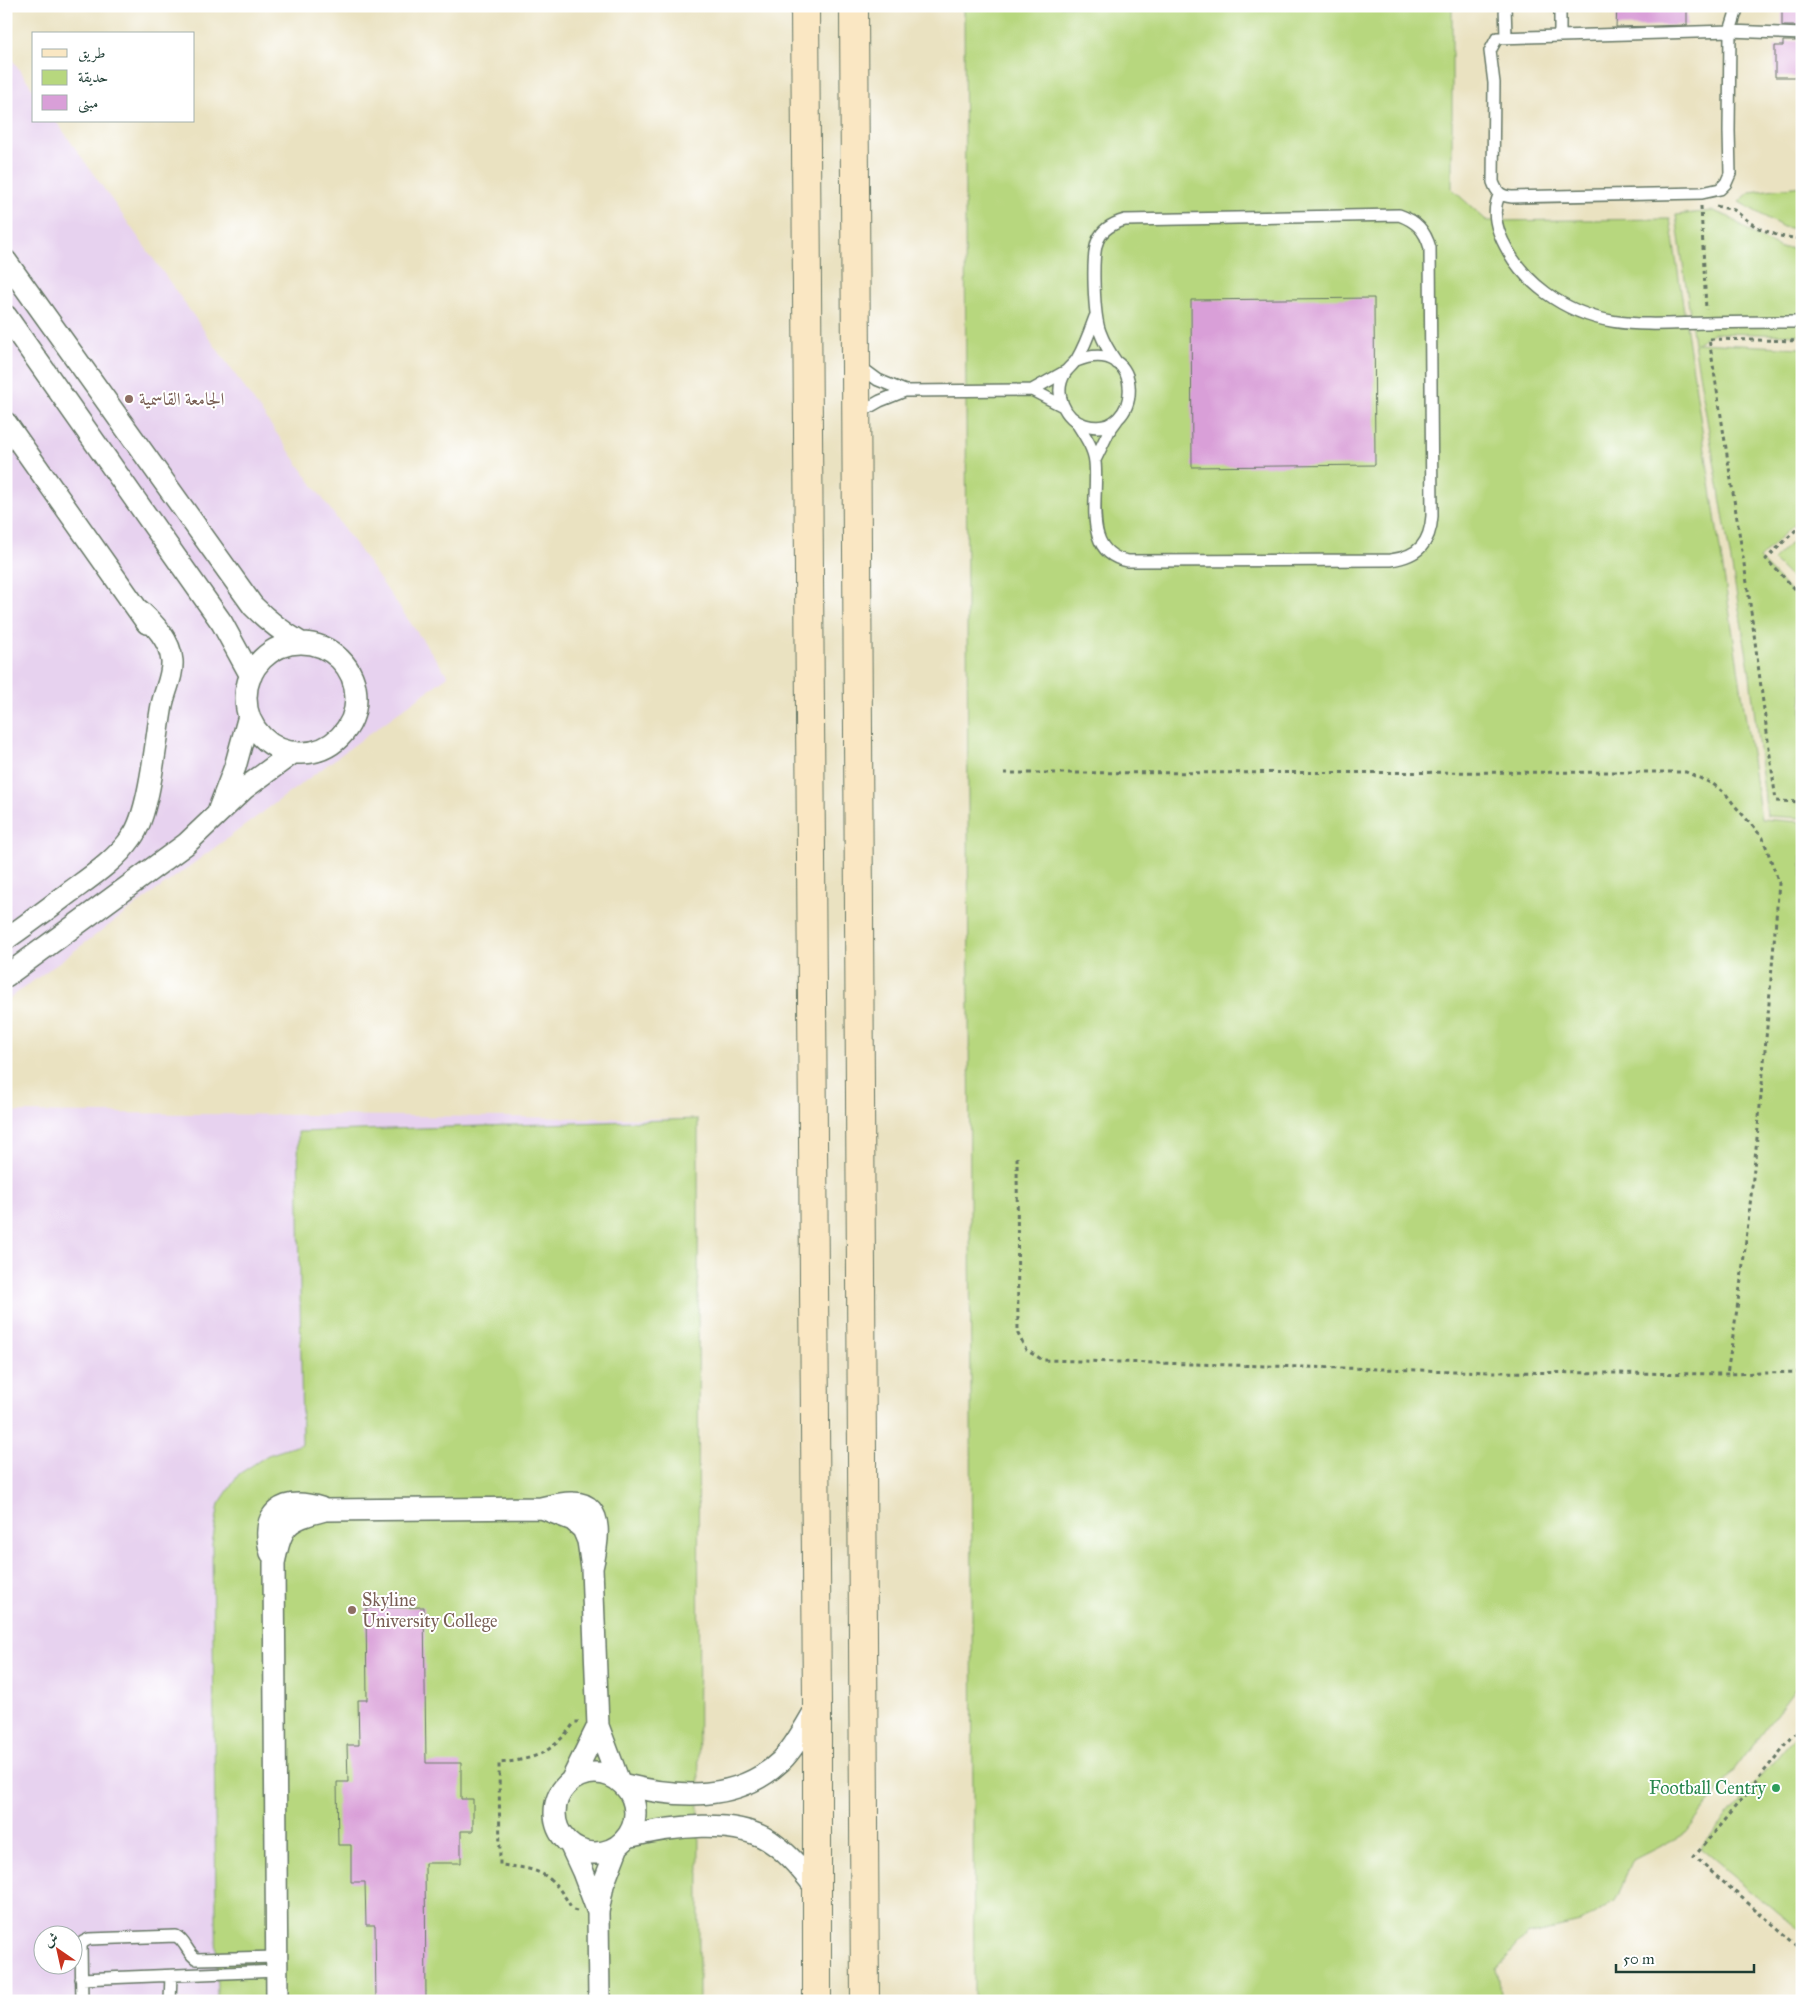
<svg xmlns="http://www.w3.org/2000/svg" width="1808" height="2007" font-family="'IM FELL Great Primer',Amiri,serif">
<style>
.built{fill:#e7d2ef;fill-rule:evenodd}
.green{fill:#b7d77e;stroke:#6b8a59}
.building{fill:#d99fd8}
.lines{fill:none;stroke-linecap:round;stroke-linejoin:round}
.lane-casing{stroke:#667765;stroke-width:14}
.street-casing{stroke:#667765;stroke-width:24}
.secondary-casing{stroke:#667765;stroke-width:30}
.path{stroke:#667765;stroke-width:3;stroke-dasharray:4 4;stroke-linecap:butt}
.lane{stroke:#fff;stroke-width:11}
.street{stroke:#fff;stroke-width:21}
.secondary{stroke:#fae7c3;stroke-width:28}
.education-dot{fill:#8d6e63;stroke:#fff;stroke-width:2}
.leisure-dot{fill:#2e9e5b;stroke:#fff;stroke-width:2}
.labels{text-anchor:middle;stroke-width:4;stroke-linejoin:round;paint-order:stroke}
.education-label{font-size:18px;fill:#785e54;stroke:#fff;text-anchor:start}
.leisure-label{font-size:18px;fill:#27864d;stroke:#fff;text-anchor:end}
</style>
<rect width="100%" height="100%" fill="#fff"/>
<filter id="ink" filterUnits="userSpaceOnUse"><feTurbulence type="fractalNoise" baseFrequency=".02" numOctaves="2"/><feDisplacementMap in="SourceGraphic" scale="10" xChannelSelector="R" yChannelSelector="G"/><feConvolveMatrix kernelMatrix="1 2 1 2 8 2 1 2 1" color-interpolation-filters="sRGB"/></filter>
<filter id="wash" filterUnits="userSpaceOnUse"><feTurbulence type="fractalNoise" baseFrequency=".0096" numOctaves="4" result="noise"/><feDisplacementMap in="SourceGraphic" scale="20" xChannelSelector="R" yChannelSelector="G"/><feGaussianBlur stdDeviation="1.12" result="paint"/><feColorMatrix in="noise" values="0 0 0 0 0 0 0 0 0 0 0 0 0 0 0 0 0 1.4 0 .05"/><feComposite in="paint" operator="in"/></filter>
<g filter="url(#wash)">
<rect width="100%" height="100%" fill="#eae2c1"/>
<!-- built -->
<path class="built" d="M6 51 34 90V121H56L448 676 6 1001Z
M6 1112 698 1119 699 2001H6ZM42 1934H72V1964H42Z"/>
<!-- green -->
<path class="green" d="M964 6H1455L1452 9V189L1487 221 1670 219 1761 819 1802 822V1680L1686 1833 1633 1860 1615 1901 1580 1923 1527 1935 1497 1968 1502 2001H974Z
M1802 186V230L1783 227 1739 202 1750 192Z
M1713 211 1729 217 1756 236 1781 248H1802V335L1713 333 1696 343 1802 348V516L1759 559 1802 603V818L1767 816 1749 668 1694 343 1676 215Z
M1802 531V589L1773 560Z
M698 1119 699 2001H217L212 1544 219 1504 239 1474 268 1455 302 1444 298 1132Z
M1802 1728V1933L1700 1848Z"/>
<g id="blocks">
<!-- building -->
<path class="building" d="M1617 6H1687V25L1616 27Z
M1782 9H1802V26H1782Z
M1783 41H1802V77H1775V46H1783Z
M1374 298 1375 465 1192 467 1191 300Z
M424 1607 426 1763H461V1799H473V1831H461V1863H425L426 2001H376L375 1925H366L365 1882H351V1845H338L337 1782H348L347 1745H359L358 1700H367L366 1608Z"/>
</g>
</g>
<g filter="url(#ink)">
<use href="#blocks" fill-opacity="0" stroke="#667765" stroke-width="1"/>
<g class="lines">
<defs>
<path id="lane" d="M1505 6 1506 37
M1738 6 1730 31 1729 131 1730 174 1726 183 1720 189 1702 193 1512 197C1501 196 1497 193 1493 182L1494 83 1490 51 1497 38 1730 31 1802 34
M1560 36V6
M1500 194C1490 212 1498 234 1508 251 1518 269 1530 281 1546 293 1598 331 1646 324 1707 323 1738 322 1770 322 1802 322
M1076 361C1148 333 1143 442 1085 425 1064 419 1053 393 1065 373 1068 368 1074 364 1077 359 1085 346 1090 331 1095 317
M859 366 878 380 905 391 1032 390 1063 406
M1032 390 1066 371
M857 414 880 401 905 391
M1075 420C1083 433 1094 448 1095 462 1099 497 1081 553 1128 561L1391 560C1419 556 1430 543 1432 516L1430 248C1425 230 1416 221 1399 215L1125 220C1114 223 1103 228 1098 240 1091 255 1094 316 1100 332 1104 343 1110 353 1117 363
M1095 460 1109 431 1117 420
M81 1979 277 1971
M82 2001 81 1946 83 1942 89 1939 176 1936C186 1941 187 1954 197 1959L277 1957
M170 2001 171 1976"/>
<path id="street" d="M6 261 253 606C268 621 282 632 301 643
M6 316 222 623 251 676
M6 423 147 623
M246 698a55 55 0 1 1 110 0a55 55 0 1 1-110 0Z
M219 809 235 767 249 716
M6 939C28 924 49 908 70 892 92 876 116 860 132 837 150 813 156 737 162 705 165 690 173 676 172 661 170 640 155 625 140 611
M6 976 186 844 245 788 294 752
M542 1508 573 1520 583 1529 588 1541 592 1568 598 1726 618 1779
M271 1553C259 1512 283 1496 321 1508
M555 1813a40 40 0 1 1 80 0a40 40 0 1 1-80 0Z
M572 1779 598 1726
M625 1785C678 1798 738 1802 781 1761 796 1746 806 1725 817 1707
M627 1837C668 1827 738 1816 774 1844 791 1856 804 1873 817 1889
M571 1846 583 1872 598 1912
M277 2001 274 1563C282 1524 286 1520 325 1510L541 1508C551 1506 562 1502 573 1503 607 1503 597 1547 592 1568
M599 2001 598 1912 603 1885 618 1846"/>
<path id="secondary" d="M805 6 817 1707V2001
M854 6 865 2001"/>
</defs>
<!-- lane casing -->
<use href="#lane" class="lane-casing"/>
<!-- street casing -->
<use href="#street" class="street-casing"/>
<!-- secondary casing -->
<use href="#secondary" class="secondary-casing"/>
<!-- path -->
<path class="path" d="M1701 206 1706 310
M1716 206 1734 210 1756 227 1779 236 1802 239
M1802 341 1709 339 1749 596 1776 801 1802 802
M1802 524 1766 559 1802 596
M1004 773 1686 772 1713 784 1726 794 1735 806 1763 838 1779 883C1765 1047 1754 1211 1727 1374
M1017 1157 1018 1334 1026 1350 1043 1360 1492 1372 1727 1374 1802 1372
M1802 1725 1694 1857 1802 1949
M577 1911 573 1910C551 1873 543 1869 500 1865L499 1763C537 1759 552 1753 575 1722H579"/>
<!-- lane -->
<use href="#lane" class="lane"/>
<!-- street -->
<use href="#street" class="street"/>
<!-- secondary -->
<use href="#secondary" class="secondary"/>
</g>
</g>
<!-- markers -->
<g class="education-dot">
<circle cx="129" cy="399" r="5"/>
<circle cx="352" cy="1610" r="5"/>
</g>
<circle class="leisure-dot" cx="1776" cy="1788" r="5"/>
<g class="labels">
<!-- education labels -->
<g class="education-label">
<text x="139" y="405">الجامعة القاسمية</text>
<text x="362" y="1606">Skyline<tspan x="362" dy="21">University College</tspan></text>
</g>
<!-- leisure labels -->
<g class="leisure-label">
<text x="1766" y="1794">Football Centry</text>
</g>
</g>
<!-- margin -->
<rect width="1808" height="2007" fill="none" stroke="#fff" stroke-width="25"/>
<!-- legend -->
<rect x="32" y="32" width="162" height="90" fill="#ffffff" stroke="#a5b1ae"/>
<rect x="42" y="49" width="25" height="8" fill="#fae7c3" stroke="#a5b1ae"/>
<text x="78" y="58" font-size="15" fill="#1f3d34">طريق</text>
<rect x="42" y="70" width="25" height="15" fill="#b7d77e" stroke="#a5b1ae"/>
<text x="78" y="82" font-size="15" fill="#1f3d34">حديقة</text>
<rect x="42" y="95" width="25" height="15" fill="#d99fd8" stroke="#a5b1ae"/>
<text x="78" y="108" font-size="15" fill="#1f3d34">مبنى</text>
<!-- north arrow -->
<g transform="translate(58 1950) rotate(326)"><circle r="24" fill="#ffffff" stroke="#a5b1ae"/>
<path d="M0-4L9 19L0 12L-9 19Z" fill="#c8321e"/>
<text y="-8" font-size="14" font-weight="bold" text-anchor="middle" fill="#1f3d34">ش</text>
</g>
<!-- scale -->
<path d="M1616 1964v8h138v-8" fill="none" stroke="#1f3d34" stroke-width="2.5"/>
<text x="1623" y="1964" font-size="15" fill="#1f3d34" stroke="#ffffff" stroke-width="4" paint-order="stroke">50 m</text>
</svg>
